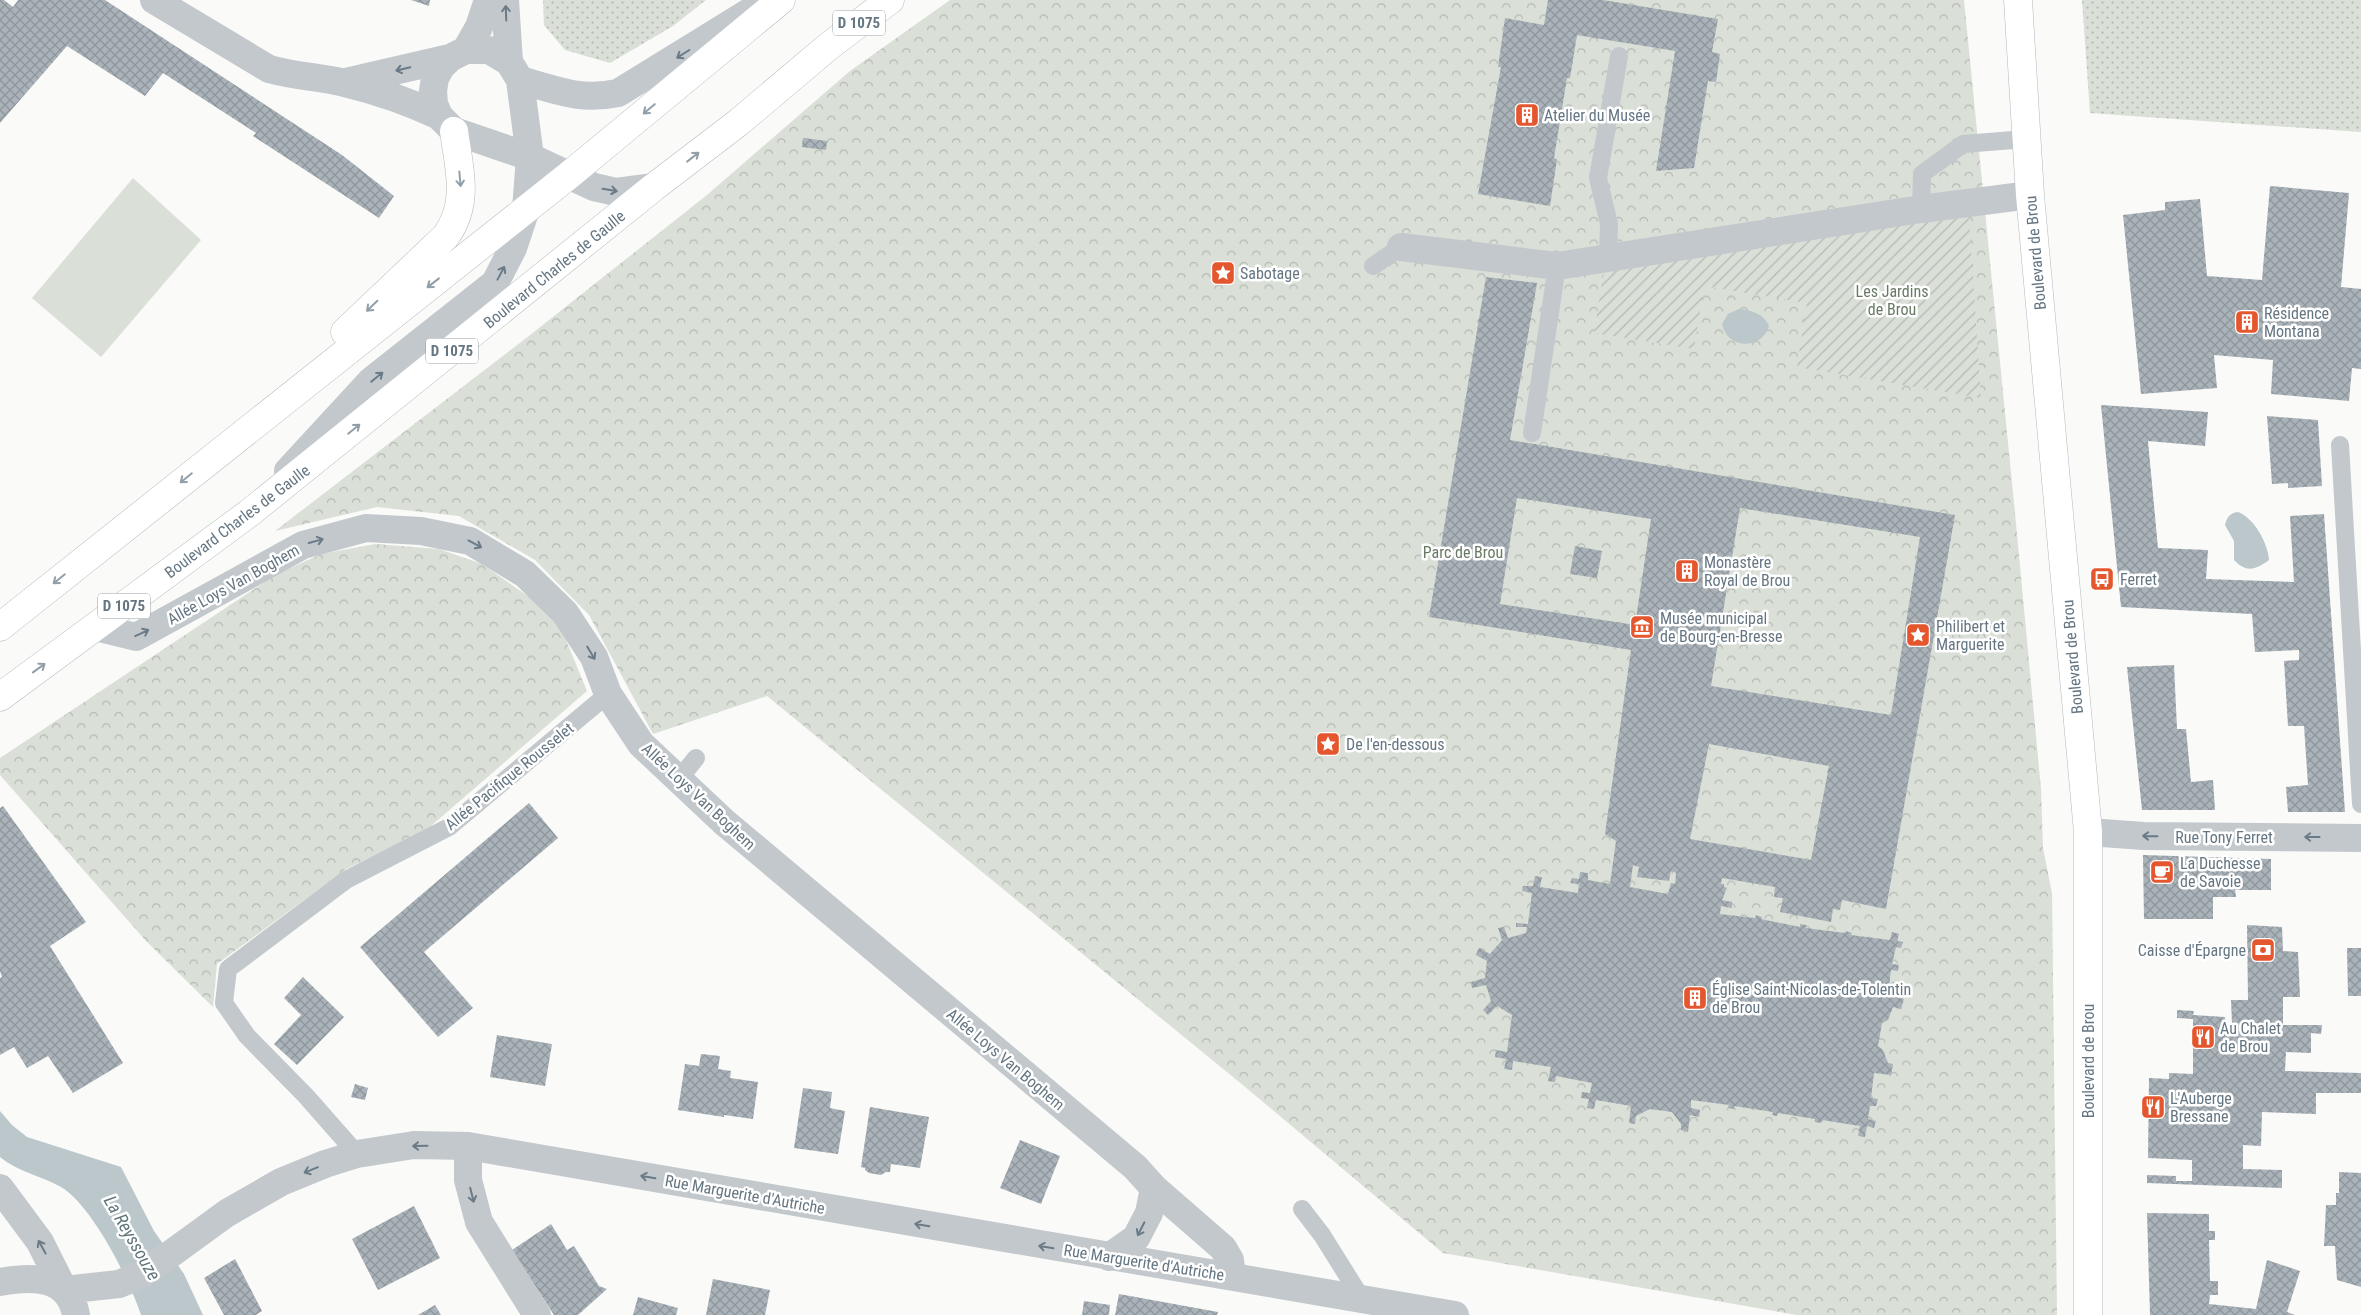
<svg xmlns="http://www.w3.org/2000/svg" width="2361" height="1315" font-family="'Roboto Condensed',sans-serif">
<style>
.grass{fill:url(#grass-dots)}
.park{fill:url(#park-crowns)}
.garden{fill:url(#garden-furrows)}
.pitch{fill:#dadfd7}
.water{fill:#bbc7cb}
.building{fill:url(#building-cross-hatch);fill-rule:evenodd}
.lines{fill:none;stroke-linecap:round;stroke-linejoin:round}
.secondary-casing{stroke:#b3babf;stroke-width:29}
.primary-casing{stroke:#b5babe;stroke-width:29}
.service{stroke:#c3c8cc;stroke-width:18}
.minor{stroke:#c3c8cc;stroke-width:28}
.secondary{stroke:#fff;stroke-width:28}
.primary{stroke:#fff;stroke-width:28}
.oneway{stroke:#6a7a87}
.oneway2{stroke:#939fa8}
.labels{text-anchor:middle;stroke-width:5;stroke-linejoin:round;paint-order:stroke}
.shield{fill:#fff;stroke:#939fa8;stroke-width:1}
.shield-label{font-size:15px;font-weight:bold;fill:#657683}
.poi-label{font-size:16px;fill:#657683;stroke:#fff;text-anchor:start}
.street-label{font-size:16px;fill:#657683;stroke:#fff}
.park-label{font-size:16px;fill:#687a64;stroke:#fff}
.water-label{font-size:18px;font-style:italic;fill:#60757c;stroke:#fff}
</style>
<defs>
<pattern id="grass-dots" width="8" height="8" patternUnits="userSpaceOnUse" patternTransform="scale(1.25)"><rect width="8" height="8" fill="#dadfd7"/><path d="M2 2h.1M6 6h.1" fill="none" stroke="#b4b9b4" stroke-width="1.8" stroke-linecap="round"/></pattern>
<pattern id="park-crowns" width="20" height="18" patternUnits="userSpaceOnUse" patternTransform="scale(1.25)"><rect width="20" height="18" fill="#dadfd7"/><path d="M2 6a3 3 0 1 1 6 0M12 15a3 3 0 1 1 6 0" fill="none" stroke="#b4b9b4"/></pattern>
<pattern id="garden-furrows" width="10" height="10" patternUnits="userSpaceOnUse" patternTransform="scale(1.25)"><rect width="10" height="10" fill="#dadfd7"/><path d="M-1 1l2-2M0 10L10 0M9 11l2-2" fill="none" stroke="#b4b9b4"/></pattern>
<pattern id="building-cross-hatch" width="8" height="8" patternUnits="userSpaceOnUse" patternTransform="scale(1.25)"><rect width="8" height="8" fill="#aab3b9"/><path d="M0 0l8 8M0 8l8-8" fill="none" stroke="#8e969c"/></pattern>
</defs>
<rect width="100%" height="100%" fill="#fafaf8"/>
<!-- grass -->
<path class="grass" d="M543 0H706L673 26 610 63 565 50 544 25Z
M2082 0H2361V132L2090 113Z"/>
<!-- park -->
<path class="park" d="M950 0H1964L2015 513 2041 789 2043 848 2052 893 2057 1315H1797L1443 1253 1244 1086 767 696 653 734 589 615 535 560 459 516 377 507 275 531 525 339 707 195 850 71Z
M375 544 439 549 482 564 532 599 561 628 587 691 424 832 346 869 217 964 213 1007 146 941 0 775V758L275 575 321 554Z"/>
<!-- garden -->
<path class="garden" d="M1968 204 1981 398 1797 367 1807 303 1704 286 1694 349 1594 333 1605 265Z"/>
<!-- pitch -->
<path class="pitch" d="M133 178 201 240 101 357 32 298Z"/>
<!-- water -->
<path class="water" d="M1739 309C1752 310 1764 314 1769 326 1761 351 1727 349 1722 324L1728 314Z
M2238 512C2254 518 2268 543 2269 560 2256 570 2246 573 2234 560V541L2225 525C2227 518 2229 513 2238 512Z
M0 1111 12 1125 27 1137 121 1167 154 1231 184 1274 203 1315H141C130 1281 92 1205 61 1187 42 1176 18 1172 0 1157Z"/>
<!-- building -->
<path class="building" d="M0 0H4L13 7 18 0H105L342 155 394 196 379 218 253 136 256 133 163 73 145 96 67 46 0 123Z
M411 0H430L429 6Z
M1548 0H1603L1718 19 1712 52 1720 54 1716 82 1708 81 1694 168 1656 171 1675 51 1577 35 1570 78H1567L1554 158 1557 159 1550 206 1478 194 1501 67H1498L1505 18 1544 25Z
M803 138 827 141 826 150 802 147Z
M2270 186 2349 193 2341 287 2361 289V369L2352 368 2349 401 2271 394 2273 360 2214 355 2217 388 2141 394 2123 215 2165 210V202L2200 199 2207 276 2262 280Z
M1486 277 1537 283 1510 440 1955 515 1886 909 1842 900 1840 910 1833 909 1831 922 1780 912 1783 898 1774 897 1775 887 1722 878 1721 884H1724V887L1727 888 1722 900 1732 902V908L1721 906 1720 914 1755 918 1756 915 1762 917 1761 919 1800 927V924L1806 925V928L1845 933 1846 931 1852 933 1851 935 1890 940 1892 932 1899 934 1897 941 1903 942 1901 948 1896 947 1892 964 1899 965 1898 971 1891 970 1889 986 1896 993V997L1904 999 1901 1009 1893 1007 1888 1020 1882 1023 1878 1046 1883 1050 1888 1063 1893 1064 1891 1075 1874 1073 1871 1098 1878 1099 1876 1106H1870L1868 1119 1876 1121 1874 1128 1867 1126 1865 1137 1858 1136 1860 1126 1822 1120 1821 1123 1815 1122V1119L1778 1113 1777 1116 1772 1115 1773 1112 1734 1106V1109L1728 1108 1729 1105 1691 1100V1108L1700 1110 1699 1117 1690 1115 1688 1132 1681 1130V1124L1672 1112 1650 1109 1636 1116 1635 1124 1629 1123 1631 1106 1596 1100 1594 1109 1587 1108 1589 1099 1581 1098 1582 1092 1590 1093 1592 1083 1556 1076 1555 1082 1548 1081 1551 1067 1513 1061 1512 1070 1504 1069 1506 1059 1495 1057 1496 1050 1507 1052 1512 1015 1497 1006 1488 1015 1483 1010 1491 1001 1486 985 1472 988 1471 982 1485 978 1487 961 1476 955 1479 948 1490 954 1502 940 1498 928 1504 927 1508 938 1526 933 1527 927H1516V923L1528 924 1532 893 1522 891 1523 886H1533L1535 876 1542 877 1540 887 1578 893 1579 884 1570 883 1572 878 1579 879 1580 872 1588 873V880L1610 884 1616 841 1605 834 1631 650 1429 617ZM1517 498 1651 519 1635 625 1500 604ZM1740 508 1920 537 1891 715 1711 686ZM1709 744 1829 766 1811 860 1690 839ZM1633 865 1639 867 1637 877 1669 881 1671 871 1676 873 1675 884 1671 883 1668 894 1630 887Z
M2101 405 2208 412 2205 446 2148 441 2158 548 2208 550 2206 579 2294 582 2290 516 2324 514 2345 812H2288L2286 787 2308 785 2304 726H2288L2284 661 2299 660V650L2255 652 2252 614 2121 607Z
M2267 416 2318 420 2322 486 2288 488V483L2272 484Z
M1575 546 1602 551 1597 578 1570 574Z
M2174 665 2177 729H2186L2191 782 2213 780 2215 810H2142L2127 667Z
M529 803 558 838 424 952 473 1008 438 1037 360 947Z
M3 806 86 922 50 946 123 1063 73 1093 48 1056 27 1068 14 1047 0 1055V978L2 977 0 971V808Z
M2143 855 2271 859V890H2235L2236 897H2213V919H2144Z
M2247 925 2282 927 2283 951 2298 952 2300 997H2283V1025H2322L2321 1034 2311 1033V1053L2286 1052 2285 1071 2361 1073V1093H2316V1114L2262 1112 2261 1146 2243 1145V1169L2282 1170V1188L2147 1183V1175L2176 1176V1181H2192V1160L2148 1158 2149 1078 2169 1079V1073L2193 1074V1019L2177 1018V1010L2194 1011 2193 1015 2225 1017V1024L2232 1023 2231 1000H2248Z
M2347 948H2361V996H2348Z
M303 977 344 1017 297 1065 274 1044 301 1015 284 998Z
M497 1035 552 1044 545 1086 490 1077Z
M701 1054 720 1056 718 1069 731 1071 730 1078 758 1082 753 1119 724 1115V1117L678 1110 685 1064 699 1066Z
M355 1084 368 1088 365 1100 351 1097Z
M803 1088 832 1092 830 1108 845 1111 838 1154 794 1148Z
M870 1107 929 1117 920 1168 891 1164 890 1172H886L881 1175 869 1173 865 1170V1168L861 1167Z
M1020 1140 1060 1156 1041 1204 1000 1188Z
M2339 1172 2361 1173V1287L2337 1280 2335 1246H2324L2326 1205H2336V1193H2339Z
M414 1206 440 1258 378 1290 352 1239Z
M2147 1213 2209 1214V1231H2215V1240H2209L2210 1281H2218V1295H2210L2209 1304 2256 1309 2267 1260 2300 1271 2287 1312 2295 1315H2150Z
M551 1224 567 1250 574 1246 599 1286 607 1289 578 1315H554L512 1250Z
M235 1259 262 1311 256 1315H224L204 1278Z
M713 1279 770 1290 765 1315H706Z
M1119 1294 1218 1312 1217 1315H1115Z
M638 1297 678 1308 676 1315H633Z
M1084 1301 1110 1305 1109 1315H1082Z
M435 1305 441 1315H418Z"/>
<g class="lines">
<defs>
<path id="secondary" d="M2018 0 2030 195 2088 832V1315"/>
<path id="primary" d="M345 332 446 236C470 202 459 169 454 131
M0 627 568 176 781 0
M0 697 248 514 654 187 739 122 829 46 890 0"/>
</defs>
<!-- secondary casing -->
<use href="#secondary" class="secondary-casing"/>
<!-- primary casing -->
<use href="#primary" class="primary-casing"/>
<!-- service -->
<path class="service" d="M1921 209 1922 174 1963 144 2026 139
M1608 258 1609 224 1598 178 1619 56
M1373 266 1401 247
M1532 433 1557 266
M2340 445 2361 804
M679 779 696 758
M357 1154 306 1096 247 1036 224 1003 228 969 346 880 449 827 608 694
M1302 1209 1322 1235 1362 1299"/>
<!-- minor -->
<path class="minor" d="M154 0 269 69C294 76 319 77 345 83 378 91 408 101 439 116
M505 0 509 62
M466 50 479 27 488 0
M520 80C556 90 580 101 618 93L759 6
M346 82 450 58
M1401 247 1557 266 1921 209 2030 195
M288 471 371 381 495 283 513 248 526 209 530 157 520 80 509 62 489 50H466L450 58 441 67 435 78 433 91 434 104 439 116 454 131 530 157 594 187 616 192 654 187
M95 627 136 637 303 545 366 528 421 531 470 541 525 574 565 613 594 657 608 694 641 744 724 822 1135 1167 1154 1188 1223 1248 1230 1260 1232 1276
M2088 832 2144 836 2361 838
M468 1146V1180L479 1222 537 1315
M0 1188 40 1242 64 1290 119 1284 143 1274 227 1213 281 1182 325 1164 357 1154 414 1145 468 1146 1455 1315
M1109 1257 1136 1238 1149 1213 1154 1188
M0 1282C32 1276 69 1275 76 1315"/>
<!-- secondary -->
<use href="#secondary" class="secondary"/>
<!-- primary -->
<use href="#primary" class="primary"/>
</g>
<!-- one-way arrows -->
<defs><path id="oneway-shaft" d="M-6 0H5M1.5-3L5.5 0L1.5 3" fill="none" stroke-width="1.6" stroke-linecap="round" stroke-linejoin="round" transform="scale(1.25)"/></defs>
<g class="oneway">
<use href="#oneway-shaft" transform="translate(506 13) rotate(-92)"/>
<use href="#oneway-shaft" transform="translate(683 54) rotate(148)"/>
<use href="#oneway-shaft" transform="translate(403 69) rotate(167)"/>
<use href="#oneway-shaft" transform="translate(610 190) rotate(9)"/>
<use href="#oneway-shaft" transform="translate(501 273) rotate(-62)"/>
<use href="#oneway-shaft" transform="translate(377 377) rotate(-39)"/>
<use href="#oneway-shaft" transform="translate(316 541) rotate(-15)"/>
<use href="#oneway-shaft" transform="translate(475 544) rotate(28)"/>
<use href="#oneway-shaft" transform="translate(142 633) rotate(-25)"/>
<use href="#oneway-shaft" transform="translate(591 653) rotate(59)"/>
<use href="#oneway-shaft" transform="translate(2150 836) rotate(-179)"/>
<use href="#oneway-shaft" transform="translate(2312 837) rotate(-180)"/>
<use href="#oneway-shaft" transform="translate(420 1146) rotate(179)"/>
<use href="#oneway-shaft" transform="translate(311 1170) rotate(158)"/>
<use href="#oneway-shaft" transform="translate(648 1177) rotate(-170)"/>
<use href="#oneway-shaft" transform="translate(472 1195) rotate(76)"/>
<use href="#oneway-shaft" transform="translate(922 1225) rotate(-170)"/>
<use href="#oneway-shaft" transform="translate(1141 1229) rotate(117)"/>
<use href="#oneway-shaft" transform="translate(42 1247) rotate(-119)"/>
<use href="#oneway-shaft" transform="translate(1046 1247) rotate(-170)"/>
</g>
<g class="oneway2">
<use href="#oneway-shaft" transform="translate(649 109) rotate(140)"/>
<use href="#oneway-shaft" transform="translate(693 157) rotate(-38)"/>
<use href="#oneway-shaft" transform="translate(460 179) rotate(85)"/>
<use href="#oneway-shaft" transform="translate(433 283) rotate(142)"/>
<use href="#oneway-shaft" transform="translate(372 306) rotate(136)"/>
<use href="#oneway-shaft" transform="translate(354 429) rotate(-39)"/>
<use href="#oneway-shaft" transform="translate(186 478) rotate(141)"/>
<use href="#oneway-shaft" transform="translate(59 579) rotate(141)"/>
<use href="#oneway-shaft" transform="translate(39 668) rotate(-36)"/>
</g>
<!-- icons -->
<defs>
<symbol id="building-square" viewBox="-11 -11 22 22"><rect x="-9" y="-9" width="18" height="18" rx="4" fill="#e4572e" stroke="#fff"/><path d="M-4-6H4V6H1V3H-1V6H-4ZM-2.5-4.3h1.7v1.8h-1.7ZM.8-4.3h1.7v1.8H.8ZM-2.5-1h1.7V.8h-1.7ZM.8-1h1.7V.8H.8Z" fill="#fff"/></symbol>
<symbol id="sight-square" viewBox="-11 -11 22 22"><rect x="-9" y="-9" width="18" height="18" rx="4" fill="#e4572e" stroke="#fff"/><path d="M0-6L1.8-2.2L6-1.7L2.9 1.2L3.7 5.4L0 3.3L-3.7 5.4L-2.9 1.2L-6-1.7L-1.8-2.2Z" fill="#fff"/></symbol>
<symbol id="bus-square" viewBox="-11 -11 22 22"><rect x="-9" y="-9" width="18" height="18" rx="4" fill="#e4572e" stroke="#fff"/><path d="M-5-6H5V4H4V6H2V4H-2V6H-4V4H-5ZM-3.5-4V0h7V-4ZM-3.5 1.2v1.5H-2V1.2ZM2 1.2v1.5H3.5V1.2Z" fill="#fff"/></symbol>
<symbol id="museum-square" viewBox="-11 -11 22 22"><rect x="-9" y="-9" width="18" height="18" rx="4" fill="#e4572e" stroke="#fff"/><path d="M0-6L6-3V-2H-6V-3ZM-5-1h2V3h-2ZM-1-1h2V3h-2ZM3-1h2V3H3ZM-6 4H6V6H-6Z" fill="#fff"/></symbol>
<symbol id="cafe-square" viewBox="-11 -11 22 22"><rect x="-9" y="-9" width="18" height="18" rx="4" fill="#e4572e" stroke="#fff"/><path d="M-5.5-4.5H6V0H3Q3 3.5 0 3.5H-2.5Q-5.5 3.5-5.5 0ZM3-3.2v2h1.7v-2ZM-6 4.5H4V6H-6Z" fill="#fff"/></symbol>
<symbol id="bank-square" viewBox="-11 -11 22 22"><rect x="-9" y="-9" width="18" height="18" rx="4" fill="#e4572e" stroke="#fff"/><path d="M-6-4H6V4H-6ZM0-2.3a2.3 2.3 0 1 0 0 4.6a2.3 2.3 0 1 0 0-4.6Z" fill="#fff"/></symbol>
<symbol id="restaurant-square" viewBox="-11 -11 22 22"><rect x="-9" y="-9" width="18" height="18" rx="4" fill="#e4572e" stroke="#fff"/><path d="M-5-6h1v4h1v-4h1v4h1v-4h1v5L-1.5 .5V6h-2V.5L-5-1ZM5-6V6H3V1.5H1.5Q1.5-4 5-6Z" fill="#fff"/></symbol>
</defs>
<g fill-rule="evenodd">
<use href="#building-square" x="1513" y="101" width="28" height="28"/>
<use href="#sight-square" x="1209" y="259" width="28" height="28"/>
<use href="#building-square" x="2233" y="308" width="28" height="28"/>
<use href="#building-square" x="1673" y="557" width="28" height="28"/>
<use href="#bus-square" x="2088" y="565" width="28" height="28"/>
<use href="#museum-square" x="1628" y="613" width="28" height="28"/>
<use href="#sight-square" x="1904" y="621" width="28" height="28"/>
<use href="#sight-square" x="1314" y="730" width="28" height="28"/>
<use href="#cafe-square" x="2148" y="858" width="28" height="28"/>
<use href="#bank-square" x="2249" y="936" width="28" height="28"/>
<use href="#building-square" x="1681" y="984" width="28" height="28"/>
<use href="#restaurant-square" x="2189" y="1023" width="28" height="28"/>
<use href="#restaurant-square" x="2139" y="1093" width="28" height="28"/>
</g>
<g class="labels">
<!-- shield labels -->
<g class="shield">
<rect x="833" y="10.5" width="52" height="25" rx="4"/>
<rect x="426" y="338.5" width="52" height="25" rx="4"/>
<rect x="98" y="593.5" width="52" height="25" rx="4"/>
</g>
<g class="shield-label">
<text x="859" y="28">D 1075</text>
<text x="452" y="356">D 1075</text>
<text x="124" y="611">D 1075</text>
</g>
<!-- poi labels -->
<g class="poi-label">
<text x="1544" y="121">Atelier du Musée</text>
<text x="1240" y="279">Sabotage</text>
<text x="2264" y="319">Résidence<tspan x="2264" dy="18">Montana</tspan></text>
<text x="1704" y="568">Monastère<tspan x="1704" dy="18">Royal de Brou</tspan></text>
<text x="2120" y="585">Ferret</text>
<text x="1660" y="624">Musée municipal<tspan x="1660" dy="18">de Bourg-en-Bresse</tspan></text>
<text x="1936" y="632">Philibert et<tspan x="1936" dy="18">Marguerite</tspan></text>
<text x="1346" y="750">De l'en-dessous</text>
<text x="2180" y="869">La Duchesse<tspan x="2180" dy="18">de Savoie</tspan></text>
<text x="2246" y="956" text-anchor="end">Caisse d'Épargne</text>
<text x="1712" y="995">Église Saint-Nicolas-de-Tolentin<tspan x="1712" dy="18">de Brou</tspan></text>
<text x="2220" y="1034">Au Chalet<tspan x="2220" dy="18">de Brou</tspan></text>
<text x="2170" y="1104">L'Auberge<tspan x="2170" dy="18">Bressane</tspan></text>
</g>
<!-- street labels -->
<g class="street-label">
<text transform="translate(2035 253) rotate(-95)" y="6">Boulevard de Brou</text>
<text transform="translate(554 269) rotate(-39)" y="6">Boulevard Charles de Gaulle</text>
<text transform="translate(237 521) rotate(-37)" y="6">Boulevard Charles de Gaulle</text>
<text transform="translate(233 584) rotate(-29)" y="6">Allée Loys Van Boghem</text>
<text transform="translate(2072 657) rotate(-95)" y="6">Boulevard de Brou</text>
<text transform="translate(509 776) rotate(-39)" y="6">Allée Pacifique Rousselet</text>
<text transform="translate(699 796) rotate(43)" y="6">Allée Loys Van Boghem</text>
<text x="2224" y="843">Rue Tony Ferret</text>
<text transform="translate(1006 1059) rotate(40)" y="6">Allée Loys Van Boghem</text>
<text transform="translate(2088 1061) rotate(-90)" y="6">Boulevard de Brou</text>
<text transform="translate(745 1194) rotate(10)" y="6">Rue Marguerite d'Autriche</text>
<text transform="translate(1144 1262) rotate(9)" y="6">Rue Marguerite d'Autriche</text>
</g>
<!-- park labels -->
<g class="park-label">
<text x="1892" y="297">Les Jardins<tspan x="1892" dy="18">de Brou</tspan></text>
<text x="1463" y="558">Parc de Brou</text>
</g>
<!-- water labels -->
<g class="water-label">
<text transform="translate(132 1238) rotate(60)" y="6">La Reyssouze</text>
</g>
</g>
</svg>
